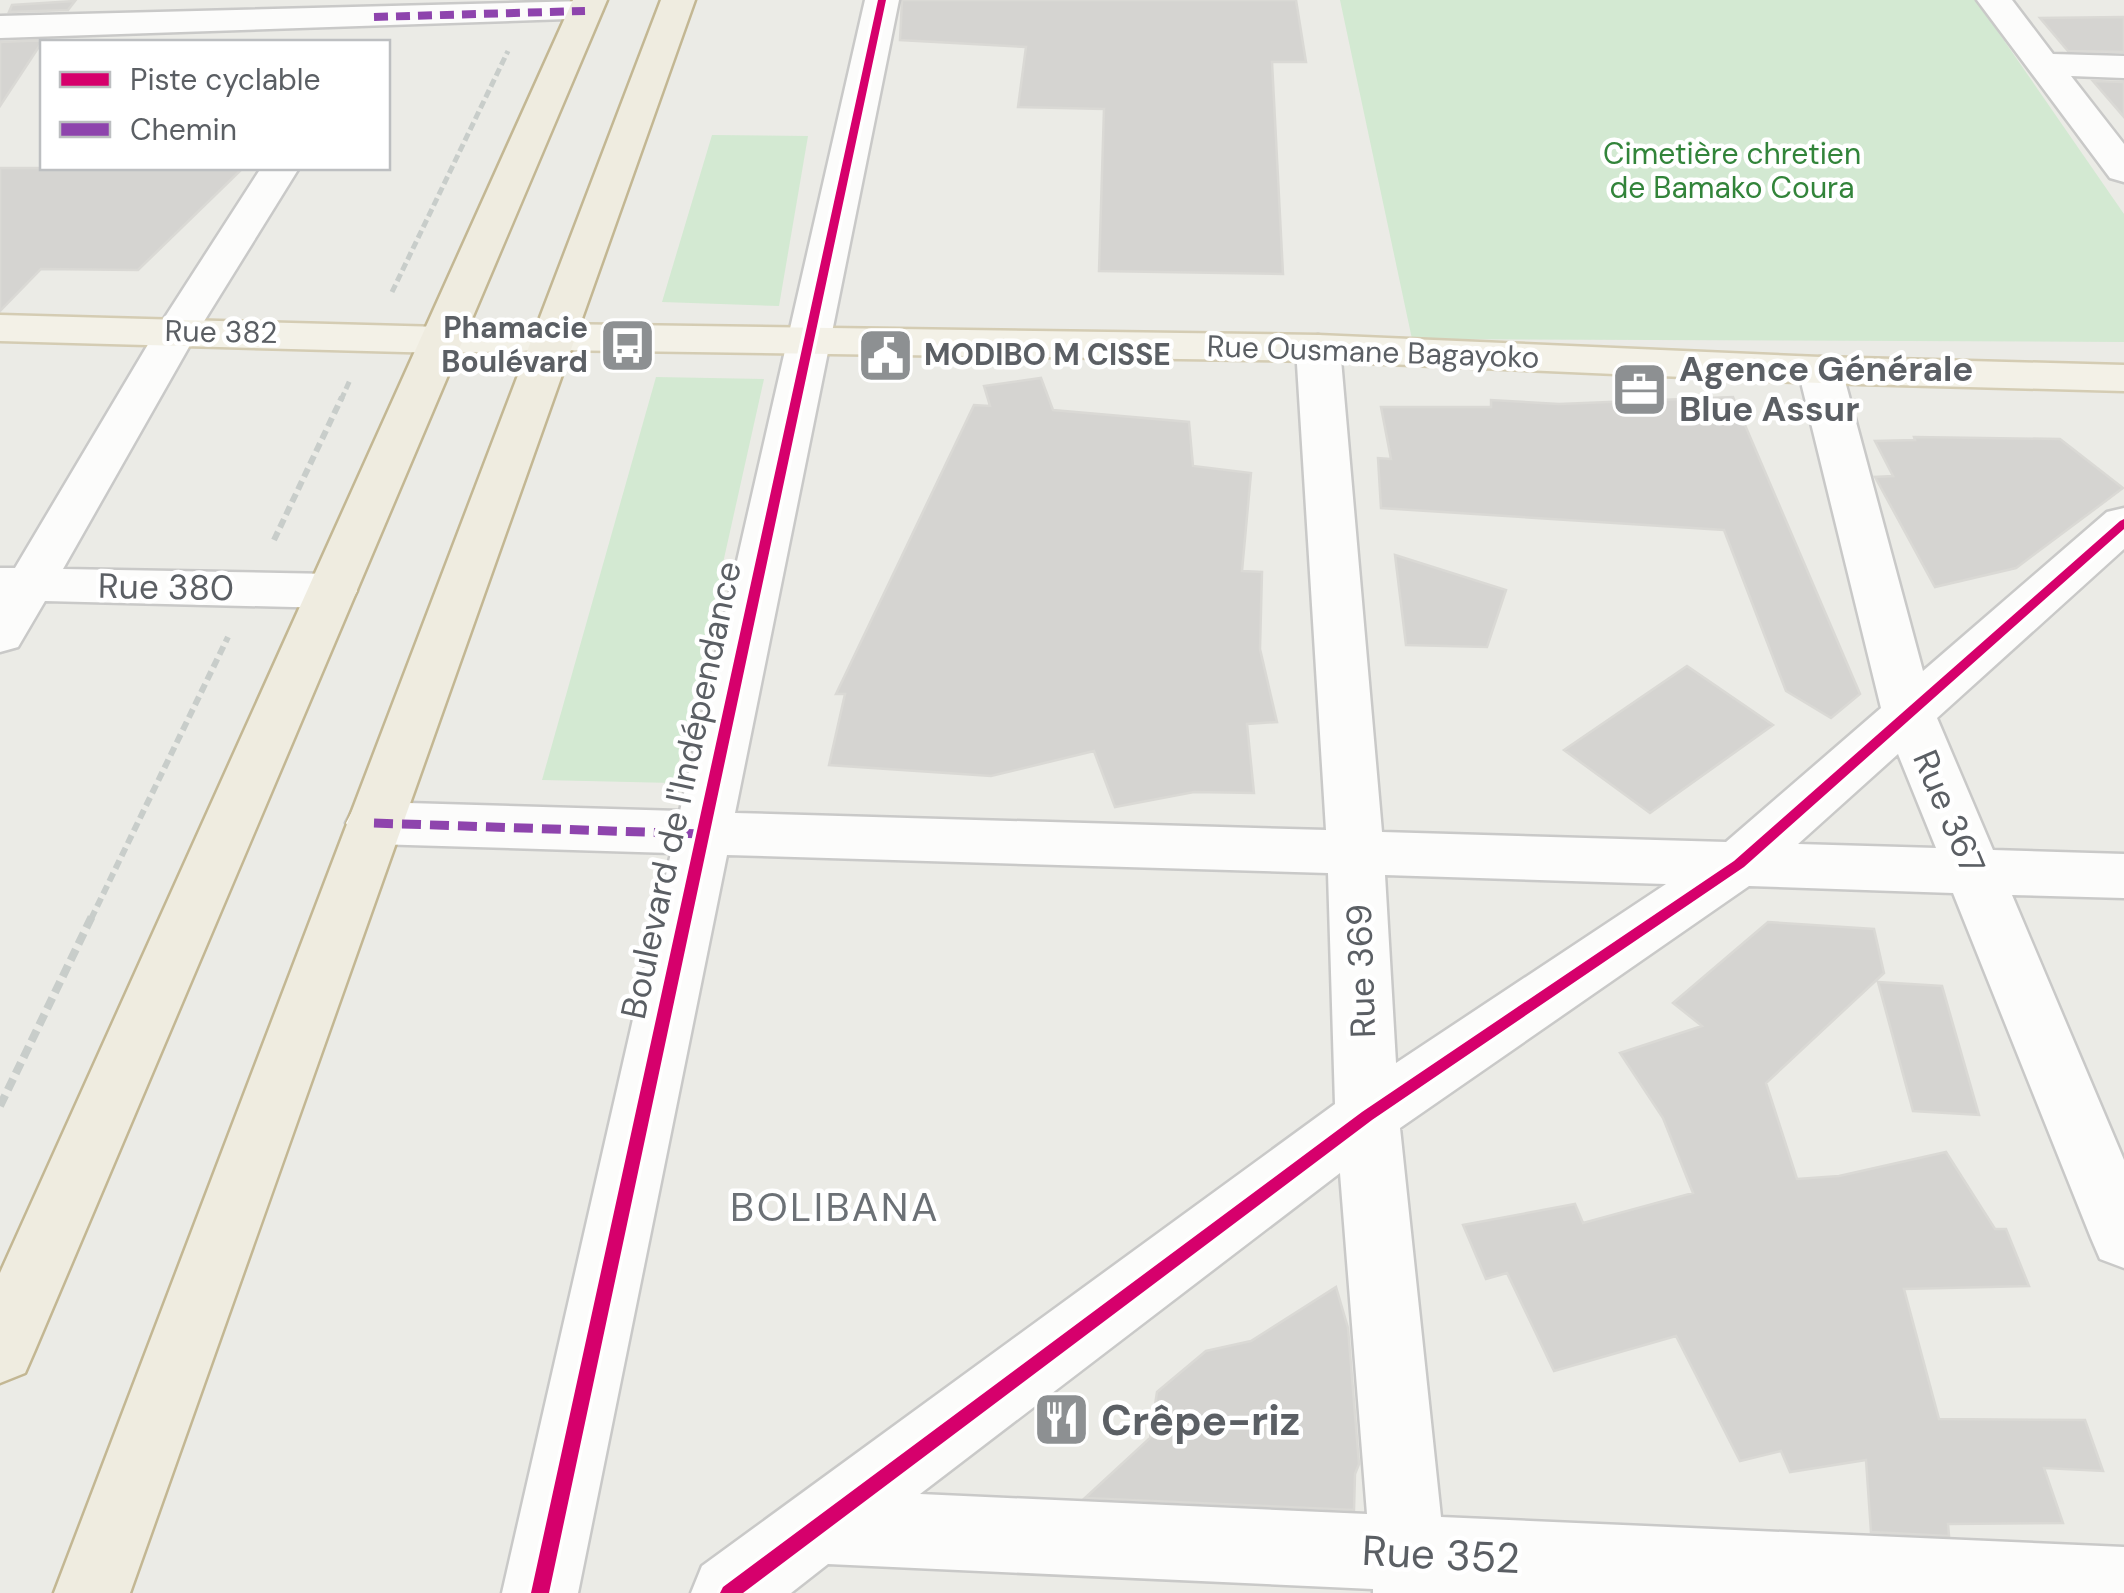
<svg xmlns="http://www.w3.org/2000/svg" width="2124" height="1593" font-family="'DM Sans',sans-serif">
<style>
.green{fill:#d3e9d2}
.building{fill:#d5d4d1;stroke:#dad9d5;stroke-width:2.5}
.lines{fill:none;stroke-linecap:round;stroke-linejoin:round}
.minor-casing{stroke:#c9c9c8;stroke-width:5}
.major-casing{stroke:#d4ccb3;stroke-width:5}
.highway-casing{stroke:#c3b793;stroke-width:5}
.path-far2{stroke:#c8cdca;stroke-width:5;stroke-dasharray:8 4;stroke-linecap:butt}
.path-far1{stroke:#c8cdca;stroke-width:6;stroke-dasharray:9 5;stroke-linecap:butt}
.path{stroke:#c8cdca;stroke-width:8;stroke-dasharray:12 6;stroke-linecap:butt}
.minor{fill:#fcfcfb;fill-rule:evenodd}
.major{fill:#f3f1e7;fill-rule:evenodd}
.highway{fill:#efece0;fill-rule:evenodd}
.quiet-far1{stroke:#8e44ad;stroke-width:8;stroke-dasharray:14 8;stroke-linecap:butt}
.quiet{stroke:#8e44ad;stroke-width:9;stroke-dasharray:19 9;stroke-linecap:butt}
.cycleway-casing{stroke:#fff;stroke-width:7}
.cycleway{fill:#d6006c;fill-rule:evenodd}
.labels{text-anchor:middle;stroke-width:9;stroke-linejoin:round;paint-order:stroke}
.far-park-label{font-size:30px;fill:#32843a;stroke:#fff}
.far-poi-label{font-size:30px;font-weight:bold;fill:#5b5f64;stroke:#fff;text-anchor:end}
.far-street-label{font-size:30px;fill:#5b5f64;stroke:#fff}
.poi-label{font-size:35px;font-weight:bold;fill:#5b5f64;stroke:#fff;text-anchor:start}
.street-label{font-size:35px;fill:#5b5f64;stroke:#fff}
.quarter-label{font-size:40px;letter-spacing:2.5px;fill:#6c7176;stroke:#fff}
.near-poi-label{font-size:42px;font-weight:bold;fill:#5b5f64;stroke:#fff;text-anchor:start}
.near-street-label{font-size:42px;fill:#5b5f64;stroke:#fff}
</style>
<rect width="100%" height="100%" fill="#ebebe6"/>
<!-- green -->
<path class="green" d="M1340 0H1976L2124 214V342L1412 339Z
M712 135 808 136 779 306 662 302Z
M656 377 764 379 674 783 542 780Z"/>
<!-- building -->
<path class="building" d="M902 0H1296L1306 62H1272L1283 274 1099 271 1104 109 1018 107 1026 47 900 40Z
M75 1 68 10 9 12 12 5Z
M2124 17V52L2068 51 2040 18Z
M47 40 42 42 0 106V42Z
M2093 81 2124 82V117Z
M0 168H243L138 270 41 269 0 311Z
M1041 378 1053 410 1189 422 1193 466 1251 473 1242 571 1262 572 1260 649 1277 722 1247 724 1254 793 1194 792 1115 807 1094 751 991 776 829 765 845 694H836L974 405 990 406 984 386Z
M1733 397 1860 694 1831 718 1786 691 1724 530 1381 508 1378 458 1391 459 1381 407H1491V400L1559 404Z
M1914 437 2060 439 2123 488 2016 568 1935 587 1875 477 1893 476 1875 441 1915 440Z
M1395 555 1506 590 1487 647 1406 645Z
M1687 666 1773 725 1650 813 1564 750Z
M1768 922 1874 929 1884 973 1766 1083 1797 1179 1839 1176 1946 1152 1995 1229H2006L2029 1286 1904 1289 1939 1419 2085 1420 2103 1471 2044 1468 2063 1523 1948 1524 1949 1536 1871 1532 1866 1460 1790 1472 1781 1451 1740 1461 1676 1336 1554 1371 1507 1273 1486 1279 1463 1225 1575 1204 1583 1223 1693 1193 1663 1118 1620 1053 1702 1026 1673 1003Z
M1878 982 1942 986 1979 1115 1913 1111Z
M1336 1287 1348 1328 1359 1464 1355 1474 1354 1510 1085 1498 1150 1438 1157 1392 1206 1351 1251 1341Z"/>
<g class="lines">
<defs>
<path id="minor" d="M865 0H899L735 813 1326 830 1296 348 1303 339 1318 335 1333 339 1340 348 1382 832 1726 842 1881 708 1798 370 1804 361 1820 357 1836 361 1842 370 1923 671 2107 512 2124 508V549L1937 718 1993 850 2124 854V898L2012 895 2124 1160V1268L2100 1259 2091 1238 1953 893 1749 886 1400 1128 1441 1517 2124 1547V1593H1373V1589L828 1564 791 1593H691L702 1566 1335 1104 1328 873 727 855 578 1593H502L671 853 374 844 354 838 346 823 354 808 374 802 680 811ZM1898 754 1936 848 1798 844ZM1385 875 1666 884 1396 1063ZM1340 1173 1367 1514 920 1494Z
M1977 0H2012L2053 54 2124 56V78L2071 76 2124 144V182L2110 178Z
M585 1 597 4 602 11 597 18 0 38V16Z
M261 168H299L198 331 63 569 332 574 350 579 357 591 350 603 332 608 45 601 18 647 0 652V568H15L156 331Z"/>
<path id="major" d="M0 315 442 327 554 324 1318 335 1820 357 2124 365V391L1820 383 1318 361 554 350 442 353 0 341Z"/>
<path id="highway" d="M573 0H607L35 1350 25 1373 0 1383V1273Z
M661 0H695L130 1593H54Z"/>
</defs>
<!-- minor casing -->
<use href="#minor" class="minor-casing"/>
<!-- major casing -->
<use href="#major" class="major-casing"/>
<!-- highway casing -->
<use href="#highway" class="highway-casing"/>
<!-- path-far2 -->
<path class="path-far2" d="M392 292 508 51
M341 400 350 380"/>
<!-- path-far1 -->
<path class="path-far1" d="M274 540 342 397
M91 919 228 637"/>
<!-- path -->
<path class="path" d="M0 1106 92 916"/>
<!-- minor -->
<use href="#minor" class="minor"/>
<!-- major -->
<use href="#major" class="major"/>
<!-- highway -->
<use href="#highway" class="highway"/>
<!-- quiet-far1 -->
<path class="quiet-far1" d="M374 17 585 11"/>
<!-- quiet -->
<path class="quiet" d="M374 823 702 834"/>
<defs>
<path id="cycleway" d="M878 0H886L549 1593H531Z
M2124 519V529L1744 867 1372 1120 743 1593H720L723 1587 1362 1112 1734 861 2120 521Z"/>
</defs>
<!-- cycleway casing -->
<use href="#cycleway" class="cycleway-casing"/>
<!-- cycleway -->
<use href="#cycleway" class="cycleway"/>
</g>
<!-- icons -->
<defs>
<symbol id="bus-square" viewBox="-11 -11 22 22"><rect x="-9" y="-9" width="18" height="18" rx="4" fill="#8d9092" stroke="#fff"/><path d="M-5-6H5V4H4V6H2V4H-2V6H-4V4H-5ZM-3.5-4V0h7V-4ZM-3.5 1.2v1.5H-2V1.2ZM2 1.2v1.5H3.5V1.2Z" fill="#fff"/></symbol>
<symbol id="civic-square" viewBox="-11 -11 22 22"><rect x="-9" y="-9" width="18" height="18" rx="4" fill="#8d9092" stroke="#fff"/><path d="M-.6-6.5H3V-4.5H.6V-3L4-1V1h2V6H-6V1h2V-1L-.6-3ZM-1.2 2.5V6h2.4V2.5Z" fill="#fff"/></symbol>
<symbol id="office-square" viewBox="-11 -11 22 22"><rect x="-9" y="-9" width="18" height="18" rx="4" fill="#8d9092" stroke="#fff"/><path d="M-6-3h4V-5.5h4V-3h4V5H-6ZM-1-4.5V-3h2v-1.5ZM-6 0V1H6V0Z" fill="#fff"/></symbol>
<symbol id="restaurant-square" viewBox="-11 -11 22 22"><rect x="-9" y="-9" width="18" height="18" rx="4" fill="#8d9092" stroke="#fff"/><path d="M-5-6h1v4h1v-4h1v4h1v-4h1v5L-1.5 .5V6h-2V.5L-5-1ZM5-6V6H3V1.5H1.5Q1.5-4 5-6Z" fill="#fff"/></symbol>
</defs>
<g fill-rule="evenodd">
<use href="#bus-square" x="596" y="314" width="63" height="63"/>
<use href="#civic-square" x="854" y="324" width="63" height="63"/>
<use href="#office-square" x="1608" y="358" width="63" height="63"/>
<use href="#restaurant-square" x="1030" y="1388" width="63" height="63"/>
</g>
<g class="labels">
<!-- far-park labels -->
<g class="far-park-label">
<text x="1732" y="164">Cimetière chretien<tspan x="1732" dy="34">de Bamako Coura</tspan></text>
</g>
<!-- far-poi labels -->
<g class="far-poi-label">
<text x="588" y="338">Phamacie<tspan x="588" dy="34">Boulévard</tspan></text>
<text x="924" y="365" text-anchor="start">MODIBO M CISSE</text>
</g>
<!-- far-street labels -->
<g class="far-street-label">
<text transform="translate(221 332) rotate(1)" y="10">Rue 382</text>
<text transform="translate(1373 352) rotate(2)" y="10">Rue Ousmane Bagayoko</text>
</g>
<!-- poi labels -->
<g class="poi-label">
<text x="1679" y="381">Agence Générale<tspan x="1679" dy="40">Blue Assur</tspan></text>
</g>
<!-- street labels -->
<g class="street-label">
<text transform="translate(166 587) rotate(1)" y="12">Rue 380</text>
<text transform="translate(681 790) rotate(-78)" y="12">Boulevard de l'Indépendance</text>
<text transform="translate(1949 812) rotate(67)" y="12">Rue 367</text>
<text transform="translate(1361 971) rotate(-92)" y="12">Rue 369</text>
</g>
<!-- quarter labels -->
<g class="quarter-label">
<text x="835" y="1221">BOLIBANA</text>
</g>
<!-- near-poi labels -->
<g class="near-poi-label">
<text x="1101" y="1435">Crêpe-riz</text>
</g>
<!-- near-street labels -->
<g class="near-street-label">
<text transform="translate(1441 1554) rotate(3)" y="15">Rue 352</text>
</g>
</g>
<!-- legend -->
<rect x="40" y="40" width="350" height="130" fill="#ffffff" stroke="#bdbfc1" stroke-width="2.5"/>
<rect x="60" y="72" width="50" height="15" fill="#d6006c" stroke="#bdbfc1" stroke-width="2.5"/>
<text x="130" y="90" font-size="30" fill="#5b5f64">Piste cyclable</text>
<rect x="60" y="122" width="50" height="15" fill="#8e44ad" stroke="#bdbfc1" stroke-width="2.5"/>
<text x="130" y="140" font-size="30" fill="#5b5f64">Chemin</text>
</svg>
